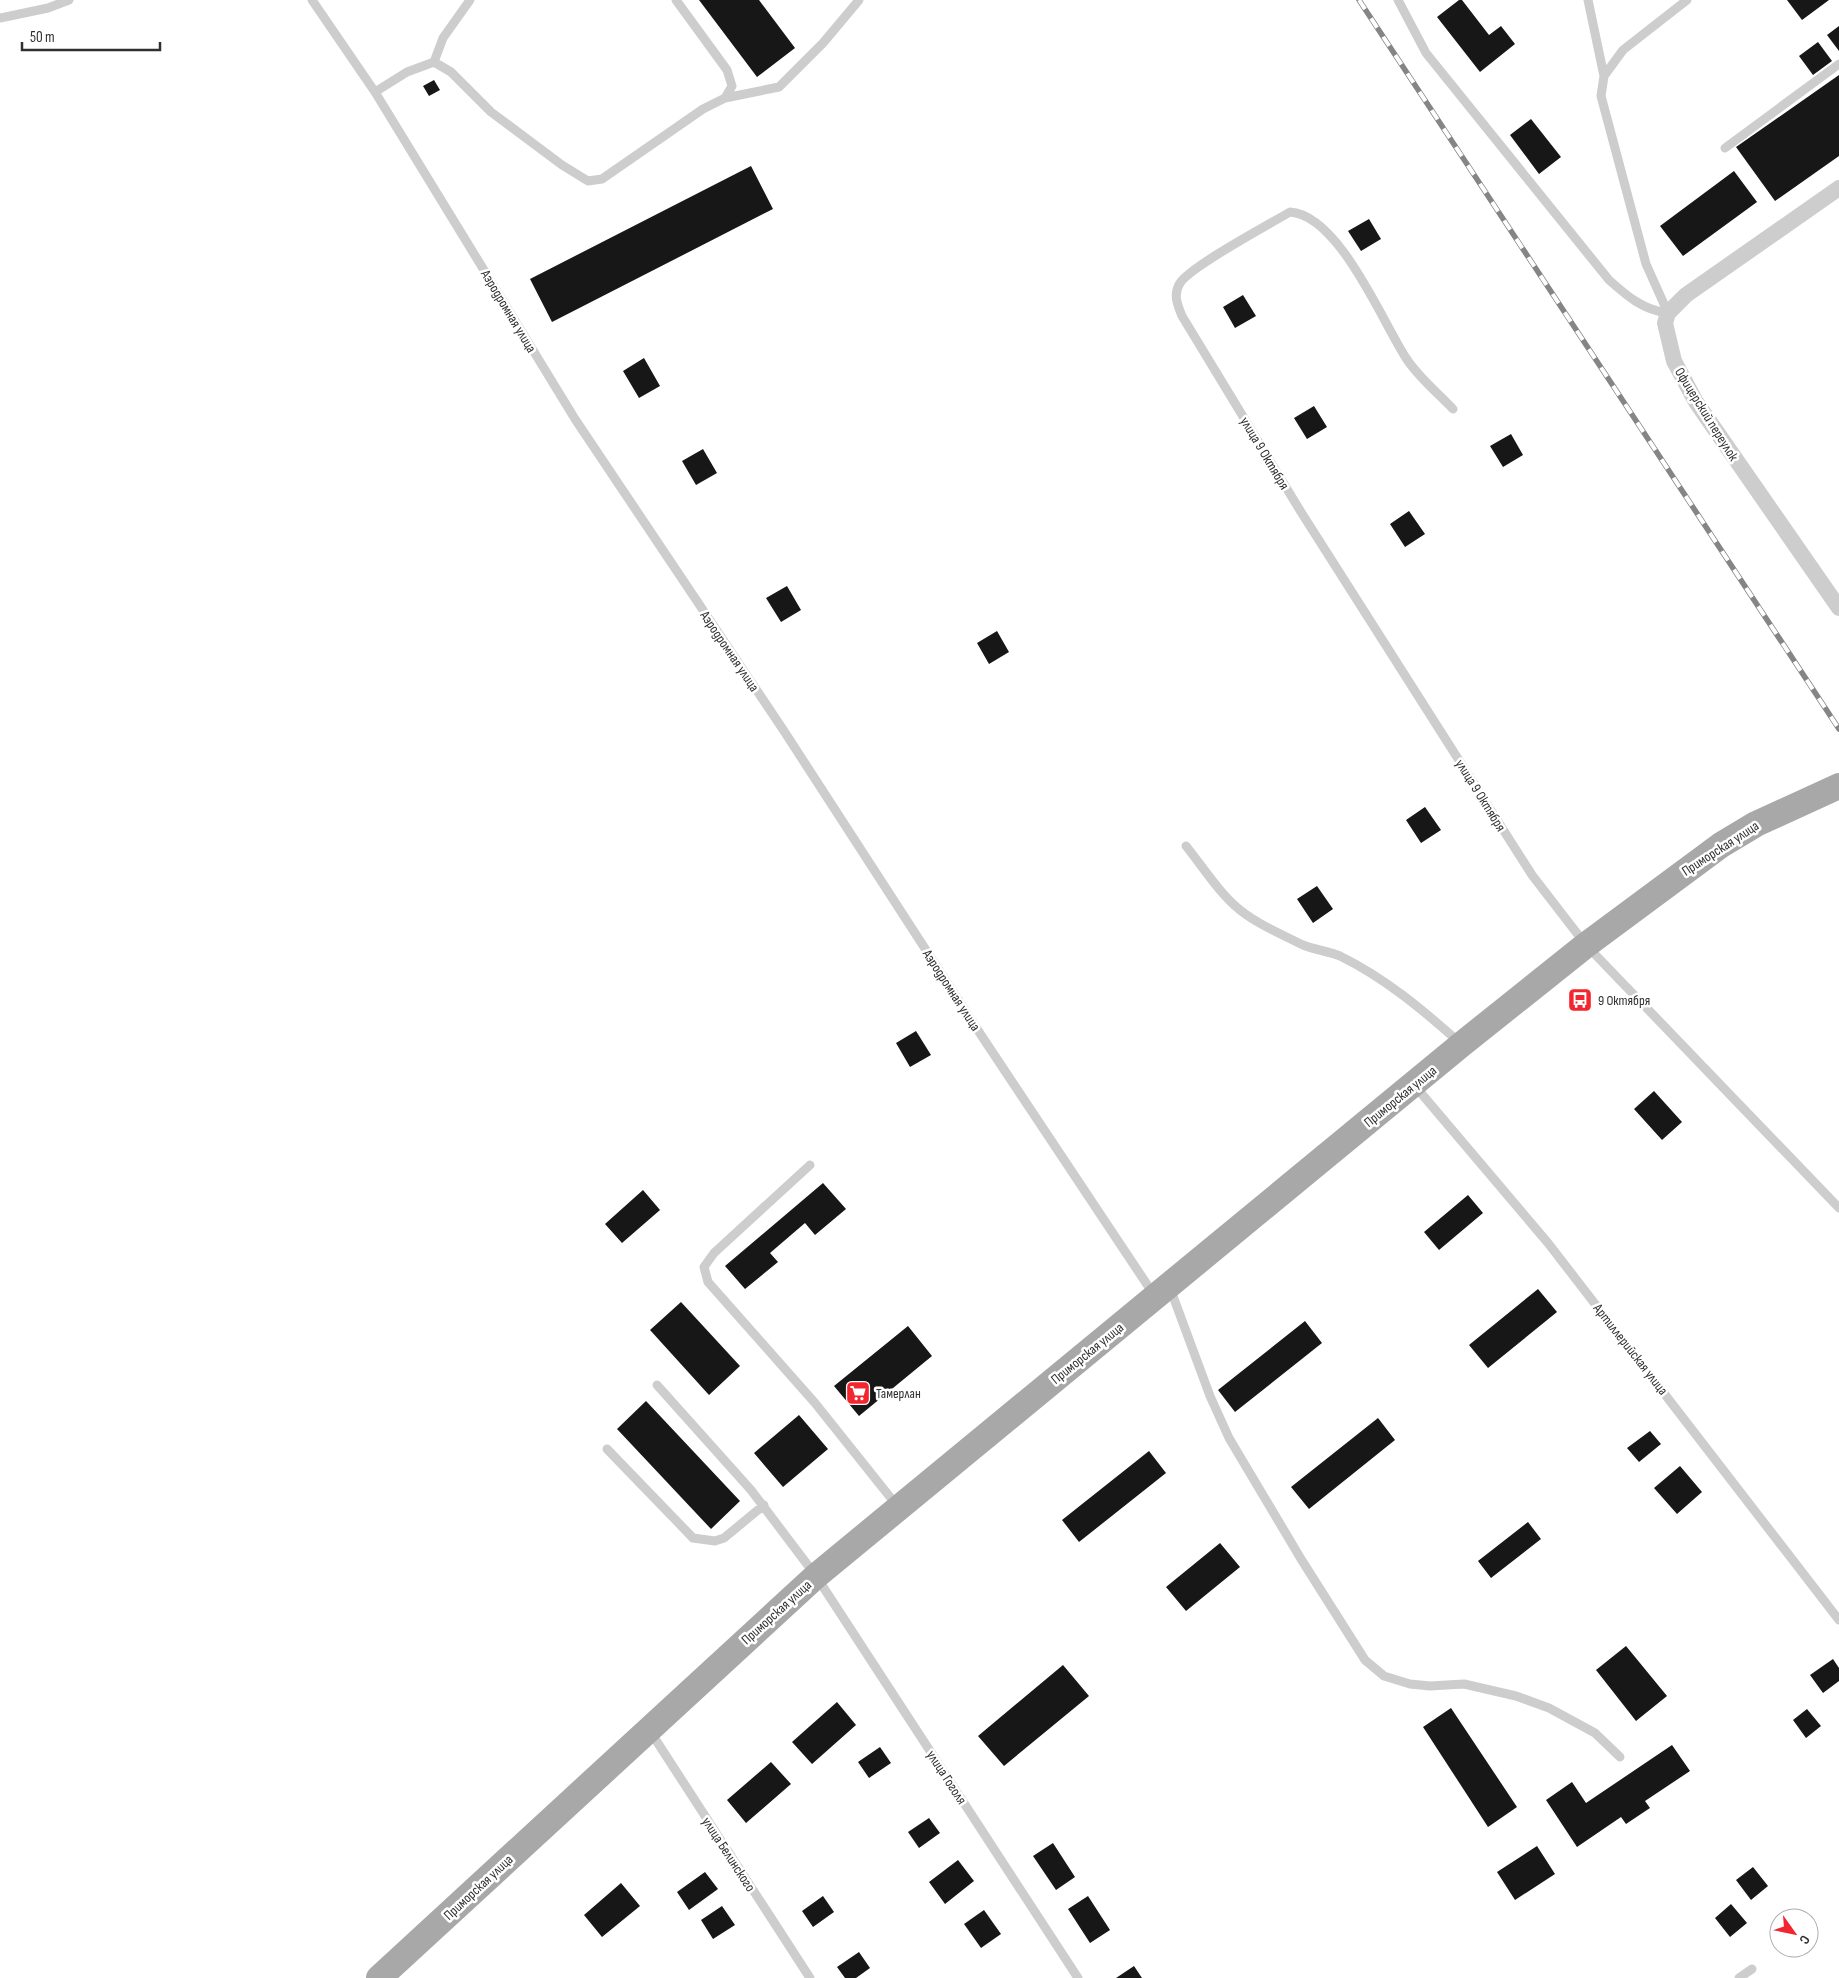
<svg xmlns="http://www.w3.org/2000/svg" width="1839" height="1978" font-family="'Sofia Sans Condensed',sans-serif">
<style>
.building{fill:#171717}
.lines{fill:none;stroke-linecap:round;stroke-linejoin:round}
.lane{stroke:#cdcdcd;stroke-width:9}
.street{stroke:#cdcdcd;stroke-width:16}
.primary{stroke:#a8a8a8;stroke-width:26}
.rail-casing{stroke:#858585;stroke-width:5.5}
.rail{stroke:#fff;stroke-width:4;stroke-dasharray:11;stroke-linecap:butt}
.labels{text-anchor:middle;stroke-width:5;stroke-linejoin:round;paint-order:stroke}
.street-label{font-size:14px;fill:#303030;stroke:#fff}
.poi-label{font-size:14px;fill:#303030;stroke:#fff;text-anchor:start}
</style>
<rect width="100%" height="100%" fill="#fff"/>
<!-- building -->
<path class="building" d="M699 0H759L795 48 757 77Z
M1459 0H1462L1489 35 1501 26 1515 44 1480 72 1437 17Z
M1787 0H1829L1802 20Z
M1839 26V51L1827 35Z
M1818 42 1832 61 1813 75 1799 56Z
M1839 75V156L1775 201 1736 147Z
M434 80 440 90 429 96 423 86Z
M1531 119 1561 157 1539 174 1510 135Z
M751 166 773 209 552 322 530 279Z
M1734 171 1757 202 1683 256 1660 226Z
M1369 219 1381 239 1361 251 1348 231Z
M1243 295 1256 316 1235 328 1223 307Z
M644 358 660 386 639 398 623 371Z
M1314 406 1327 427 1307 439 1294 418Z
M1511 434 1523 455 1503 467 1490 446Z
M703 449 717 473 696 485 682 461Z
M1409 511 1425 534 1405 547 1390 524Z
M787 586 801 610 781 622 766 598Z
M997 631 1009 652 989 664 977 643Z
M1425 807 1441 830 1421 843 1406 820Z
M1317 886 1333 909 1313 923 1297 899Z
M916 1031 931 1055 910 1067 896 1043Z
M1654 1091 1682 1122 1662 1140 1634 1109Z
M823 1183 846 1209 815 1235 805 1223 770 1253 778 1262 745 1289 725 1266Z
M643 1190 660 1210 622 1243 605 1224Z
M1468 1195 1483 1213 1439 1250 1424 1232Z
M1538 1289 1557 1312 1488 1368 1469 1345Z
M681 1302 740 1366 709 1395 650 1330Z
M1305 1321 1322 1343 1235 1412 1218 1390Z
M908 1326 932 1356 859 1416 834 1386Z
M646 1401 740 1501 711 1529 617 1429Z
M799 1415 828 1449 783 1487 754 1453Z
M1378 1418 1395 1440 1309 1509 1291 1487Z
M1650 1431 1661 1444 1639 1462 1627 1448Z
M1149 1451 1166 1473 1079 1542 1062 1520Z
M1680 1466 1702 1492 1677 1514 1654 1488Z
M1528 1522 1541 1539 1491 1578 1478 1561Z
M1220 1543 1240 1567 1186 1611 1166 1587Z
M1626 1646 1667 1696 1636 1721 1596 1670Z
M1833 1659 1839 1668V1681L1823 1693 1810 1675Z
M1063 1665 1089 1696 1004 1766 978 1736Z
M837 1702 856 1725 812 1764 792 1742Z
M1451 1708 1517 1807 1488 1827 1423 1727Z
M1807 1709 1821 1726 1806 1738 1793 1720Z
M1672 1745 1690 1771 1645 1801 1650 1808 1626 1824 1621 1817 1577 1847 1546 1800 1572 1782 1586 1803Z
M880 1747 891 1763 869 1778 858 1762Z
M771 1762 791 1784 746 1823 727 1800Z
M929 1818 940 1833 919 1848 908 1832Z
M1053 1843 1075 1877 1056 1890 1033 1856Z
M1537 1846 1555 1874 1515 1900 1497 1872Z
M958 1860 974 1881 945 1904 929 1882Z
M1753 1867 1768 1886 1751 1900 1736 1880Z
M705 1872 718 1889 689 1910 677 1892Z
M621 1883 640 1906 602 1937 584 1915Z
M823 1896 834 1912 813 1927 802 1911Z
M1088 1896 1110 1930 1090 1943 1068 1909Z
M1731 1904 1747 1923 1730 1937 1715 1918Z
M722 1906 735 1925 713 1939 701 1920Z
M984 1910 1001 1934 981 1948 964 1924Z
M859 1952 870 1968 856 1978H845L837 1967Z
M1134 1966 1142 1978H1116Z"/>
<g class="lines">
<!-- lane -->
<path class="lane" d="M312 0 375 92 575 419 784 731 983 1038 1154 1295
M1398 0 1426 53 1609 280C1627 296 1643 310 1668 313
M1588 0 1604 76
M0 18 48 8 69 0
M434 62 451 72 491 112 562 165 588 181 602 179 703 109 725 98 732 86 727 70 676 0
M375 92 407 72 434 62 443 38 470 0
M725 98 779 87 823 43 859 0
M1725 148 1839 64
M1668 313 1646 264 1601 96 1604 76 1623 50 1687 0
M1453 409C1438 393 1418 377 1406 358 1382 321 1339 215 1290 212 1268 225 1191 266 1180 283 1173 294 1177 304 1182 316L1301 512 1532 875 1586 945 1839 1208
M1186 846C1203 867 1219 893 1240 910 1259 925 1281 934 1303 945 1315 950 1328 951 1340 956 1385 978 1423 1010 1460 1043
M1415 1086 1548 1243 1839 1620
M810 1165 714 1253 704 1267 708 1282 815 1403 898 1507
M1170 1288 1210 1396 1229 1438 1301 1559 1365 1660 1384 1676 1410 1684 1430 1686 1464 1684 1516 1696 1549 1708 1595 1733 1620 1757
M657 1385 751 1490 816 1576 1078 1978
M607 1449 693 1538 715 1541 724 1538 764 1505
M650 1731 810 1978
M1739 1978 1752 1969"/>
<!-- street -->
<path class="street" d="M1839 188 1686 295 1668 313 1665 323 1674 361 1696 402 1839 608"/>
<!-- primary -->
<path class="primary" d="M379 1978 816 1576 1462 1044 1586 945 1721 845 1756 824 1839 786"/>
<defs>
<path id="rail" d="M1359 0 1839 729"/>
</defs>
<!-- rail casing -->
<use href="#rail" class="rail-casing"/>
<!-- rail -->
<use href="#rail" class="rail"/>
</g>
<!-- icons -->
<defs>
<symbol id="bus-square" viewBox="-11 -11 22 22"><rect x="-9" y="-9" width="18" height="18" rx="4" fill="#f2262f" stroke="#fff"/><path d="M-5-6H5V4H4V6H2V4H-2V6H-4V4H-5ZM-3.5-4V0h7V-4ZM-3.5 1.2v1.5H-2V1.2ZM2 1.2v1.5H3.5V1.2Z" fill="#fff"/></symbol>
<symbol id="supermarket-square" viewBox="-11 -11 22 22"><rect x="-9" y="-9" width="18" height="18" rx="4" fill="#f2262f" stroke="#fff"/><path d="M-6-5.5h2.5l.6 2H6L4.5 2H-2.5L-4.4-4H-6ZM-1.5 3.2a1.3 1.3 0 1 0 .1 0ZM3 3.2a1.3 1.3 0 1 0 .1 0Z" fill="#fff"/></symbol>
</defs>
<g fill-rule="evenodd">
<use href="#bus-square" x="1566" y="986" width="28" height="28"/>
<use href="#supermarket-square" x="844" y="1379" width="28" height="28"/>
</g>
<g class="labels">
<!-- street labels -->
<g class="street-label">
<text transform="translate(509 311) rotate(59)" y="5">Аэродромная улица</text>
<text transform="translate(1707 414) rotate(58)" y="5">Офицерский переулок</text>
<text transform="translate(1265 453) rotate(59)" y="5">улица 9 Октября</text>
<text transform="translate(730 651) rotate(56)" y="5">Аэродромная улица</text>
<text transform="translate(1481 795) rotate(58)" y="5">улица 9 Октября</text>
<text transform="translate(1720 848) rotate(-33)" y="5">Приморская улица</text>
<text transform="translate(952 990) rotate(57)" y="5">Аэродромная улица</text>
<text transform="translate(1400 1096) rotate(-39)" y="5">Приморская улица</text>
<text transform="translate(1631 1349) rotate(52)" y="5">Артиллерийская улица</text>
<text transform="translate(1087 1353) rotate(-39)" y="5">Приморская улица</text>
<text transform="translate(776 1612) rotate(-42)" y="5">Приморская улица</text>
<text transform="translate(947 1777) rotate(57)" y="5">улица Гоголя</text>
<text transform="translate(729 1854) rotate(57)" y="5">улица Белинского</text>
<text transform="translate(478 1887) rotate(-43)" y="5">Приморская улица</text>
</g>
<!-- poi labels -->
<g class="poi-label">
<text x="1598" y="1005">9 Октября</text>
<text x="876" y="1398">Тамерлан</text>
</g>
</g>
<!-- north arrow -->
<g transform="translate(1794 1933) rotate(123)"><circle r="24" fill="#ffffff" stroke="#acacac"/>
<path d="M0-4L9 19L0 12L-9 19Z" fill="#f2262f"/>
<text y="-8" font-size="14" font-weight="bold" text-anchor="middle" fill="#303030">С</text>
</g>
<!-- scale -->
<path d="M22 42v8h138v-8" fill="none" stroke="#303030" stroke-width="2.5"/>
<text x="30" y="42" font-size="15" fill="#303030" stroke="#ffffff" stroke-width="4" paint-order="stroke">50 m</text>
</svg>
